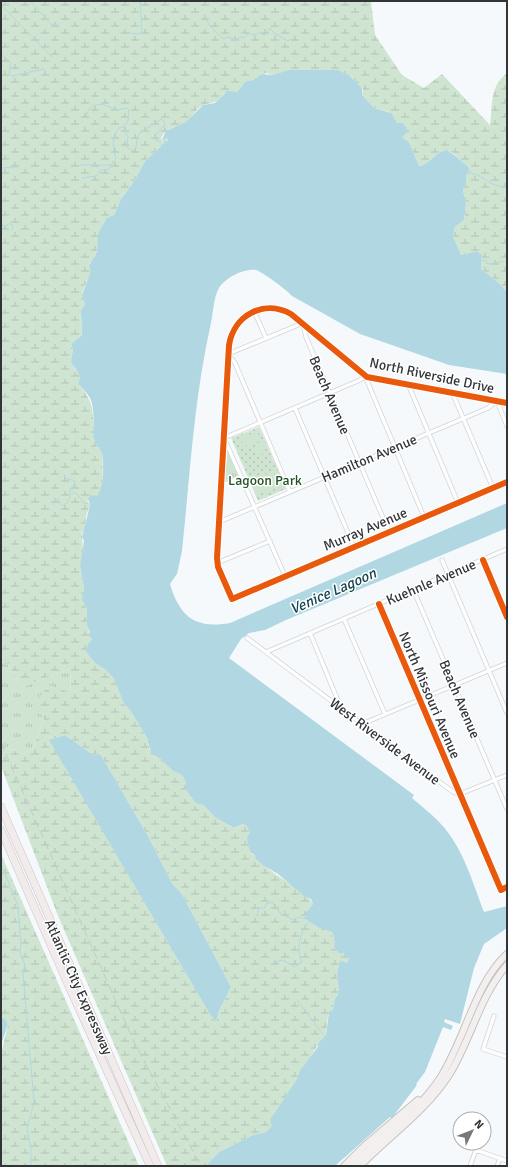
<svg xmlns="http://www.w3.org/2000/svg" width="508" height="1167" font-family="Signika,sans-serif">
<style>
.grass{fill:url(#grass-tufts)}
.wetland{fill:url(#wetland-marsh);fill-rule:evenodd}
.park{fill:url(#park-dots)}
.pitch{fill:#d0e4d2}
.water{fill:#b1d8e2}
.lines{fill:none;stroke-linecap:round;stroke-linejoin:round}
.stream{stroke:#b1d8e2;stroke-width:1}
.minor-casing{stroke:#d1d4d6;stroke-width:5}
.trunk-casing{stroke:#c7c2c2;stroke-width:8}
.motorway-casing{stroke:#c7c2c2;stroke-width:8}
.minor{stroke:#fefefe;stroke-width:3.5}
.trunk{stroke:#f4efef;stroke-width:6}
.motorway{stroke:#f2ebeb;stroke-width:7}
.rail{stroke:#c8c9c9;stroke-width:1;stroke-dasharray:8 4;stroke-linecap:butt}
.cycleway-casing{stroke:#fff;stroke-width:8}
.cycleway{stroke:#e8590c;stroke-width:6}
.labels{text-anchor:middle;stroke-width:3;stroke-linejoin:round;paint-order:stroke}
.street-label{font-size:14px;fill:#323538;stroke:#fff}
.park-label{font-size:14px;fill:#235224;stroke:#fff}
.water-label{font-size:15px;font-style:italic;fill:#164651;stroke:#fff}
</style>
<defs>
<pattern id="grass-tufts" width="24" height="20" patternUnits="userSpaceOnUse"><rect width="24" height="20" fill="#d0e4d2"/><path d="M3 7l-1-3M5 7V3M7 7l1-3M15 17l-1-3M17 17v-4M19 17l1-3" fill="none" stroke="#b3c4b5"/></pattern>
<pattern id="wetland-marsh" width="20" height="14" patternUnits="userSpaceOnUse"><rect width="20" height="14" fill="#d0e4d2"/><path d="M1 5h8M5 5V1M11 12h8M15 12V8" fill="none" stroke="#b3c4b5"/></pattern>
<pattern id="park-dots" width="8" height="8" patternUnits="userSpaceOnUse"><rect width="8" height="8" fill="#d0e4d2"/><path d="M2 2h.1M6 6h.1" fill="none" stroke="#b3c4b5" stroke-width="1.8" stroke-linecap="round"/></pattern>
</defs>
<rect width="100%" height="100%" fill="#f6f9fb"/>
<!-- grass -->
<path class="grass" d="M227 452H228L239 475 226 482 225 481Z
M1 654 22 687 70 669 71 693 44 719 32 750 22 754 1 745Z"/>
<!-- wetland -->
<path class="wetland" d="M1 1H371L375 35 402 75 424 88 442 74 490 125C493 105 489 87 507 73V292L499 283 481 269 482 256 476 251 461 255 453 236 455 227 464 220 466 204 463 190 466 181V175L470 169C463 165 459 156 451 152 439 145 431 164 419 166L409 142 402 137 403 123H397L389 112 374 108 362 95 363 89 350 76 339 71H287L272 75 266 73 259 76 253 80 246 81 237 92 224 93C216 105 215 101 204 105 197 107 193 116 188 121 179 128 164 126 161 140L162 142 167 138 168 140 145 161 136 178 122 197 114 215 104 222 99 234V244L94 259 89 264 90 273 82 293 85 305 81 316 82 335 71 344 73 350C67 371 81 369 80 377 80 380 78 382 78 384 96 403 92 414 95 438 95 445 101 449 102 455 103 464 104 488 98 495 96 497 90 499 87 501L90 505 86 516 85 529 82 533 83 551 80 566 84 588 83 602 87 609 90 637 92 639 87 648 88 654 95 663 106 670 114 679 124 704 130 710 147 738 150 751 169 765 173 771 182 775 186 782V790L196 802 203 805 213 815 232 827 235 828 243 824 247 825 250 833 251 854 255 855C258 868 309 891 313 904L306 912 312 923C326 933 336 925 334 948L340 954 345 953 349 958 347 963 339 962 337 975 339 992 334 1001 333 1010 328 1015 326 1035C317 1043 314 1053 307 1063 294 1083 283 1104 273 1126L266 1132 253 1135 219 1152 206 1166H167L58 916 1 766V745L22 754 32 750 44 719 33 705 49 685 71 693 70 669 22 687 1 654ZM65 735 92 754 101 755 148 836 172 883 182 894 231 987 219 1011 216 1022 211 1016 50 740Z
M1 854 139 1166H1V1055L8 1024 1 1015Z"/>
<!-- park -->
<path class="park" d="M259 427 286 489 258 501 231 438Z"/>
<!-- pitch -->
<path class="pitch" d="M257 431 261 441 244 447 240 439Z
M254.5 449a5.5 5.5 0 1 1 11 0a5.5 5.5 0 1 1-11 0Z
M273 471 280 485 258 495 251 480Z"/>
<!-- water -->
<path class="water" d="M289 70H338L350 76 362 88V95L374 108 391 113 397 123H403L408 131 402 137 409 142 419 166C431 164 435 151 447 150L456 156 470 169 466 175V183L463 190 466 204 464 220 455 227 453 236 461 255 476 251 482 255 481 269 499 283 507 292V374L449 365 360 334 292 296C288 291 263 272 256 270 244 268 225 278 219 288 214 295 213 314 211 323 194 398 190 475 182 551L177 574 170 584C180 617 195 629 230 623L507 503V528L286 620 265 630 249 633 241 639 229 658 414 795 412 798C421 806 432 814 440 823 463 847 472 881 484 912L507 906V928L484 944 474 968 460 1024 445 1019 444 1022 453 1026 451 1030 443 1027 425 1072 416 1084 417 1085 392 1118 390 1117 335 1166H206L219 1152 253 1135 266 1132 272 1126 270 1120 297 1079 300 1071 317 1048 319 1042 326 1035 329 1012 333 1010 334 1001 339 992 337 975 339 962 341 961 347 963 349 958 344 956 345 953 340 954 334 948C335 932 334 932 320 928 317 927 306 919 305 918L306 912 313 904 311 899 304 896 278 874 264 866 256 859 255 855 251 853C249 847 244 839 250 833L247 826 243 824 234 828 215 817 203 805 196 803 185 789 186 782 182 775 173 771 162 760 151 753 147 738 130 710 124 704 114 679 106 670 95 663 87 653 86 648 92 639 89 636 90 631 87 625V609L82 600 84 588 80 566 84 541 82 537 90 505 88 499 90 495 97 496C104 487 104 465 102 454 100 448 95 444 94 438 93 426 95 408 90 398 87 393 82 388 78 384L80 377C75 363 68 369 73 350L71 344 82 335 81 310 85 305 82 295 90 273 89 265C99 251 97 252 98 236 99 230 104 223 107 218L114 215 121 199 136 178 145 161 168 140 167 138 161 142 166 131 186 122 203 105 215 103 227 91 237 92 246 81 253 80 262 74 272 75Z
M65 735 92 754 101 755 148 836 172 883 182 894 231 987 219 1011 216 1022 211 1016 49 740Z
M1 1017 5 1019 8 1024 1 1045Z"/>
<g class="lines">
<!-- stream -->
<path class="stream" d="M30 1 52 25H58
M1 5 52 57
M204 17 211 27 223 39 228 37 236 40 240 37 244 38 249 33 254 35 259 33 265 35 270 28 274 33 288 41 291 39
M129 33 138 34 142 32 140 1
M1 54 11 63 9 73 12 76 44 69
M124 128 128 137 127 147 133 151 136 148 137 138 140 133 161 119 164 121 165 125 157 133 154 138 157 141H161
M79 165H111
M1 168 17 167
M470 171 471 173C485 176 492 189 507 186
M83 178 97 176 101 170H108L116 158C112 148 112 135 119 128L124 127 128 121 129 110 127 108 116 110C104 103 89 100 86 117
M1 224 5 227 8 224H11L13 227 12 230
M482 261 486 260V263L490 264 504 261
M72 493H76L85 504 88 503
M53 503 58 499 61 505H64C71 500 70 496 70 489L74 486 75 481 65 478 64 474
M1 864 18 906 21 943 20 952 25 965 23 972 34 1102 27 1129 31 1149V1166
M257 916 259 908H265L266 904 272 902 280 913 293 920 299 917 310 920C299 934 296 947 302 962L295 967 282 960 271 964
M297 1000 325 1037"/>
<defs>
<path id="minor" d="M254 311 266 338
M365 376 424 517
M408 384 458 503
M452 392 493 488
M507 403 367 377 291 314C264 299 234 315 229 345L217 558 218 567 232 599 507 482
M295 408 354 547
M224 438 360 380 365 376
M224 438 285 576
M290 492 235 363 228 354 303 323 306 337 389 532
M219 522 488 408 497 401 507 426
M442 560 507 713
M483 560 507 617
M217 563 270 541
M413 589 507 809
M379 604 501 890 507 887
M344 619 385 714
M310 633 341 708
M247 638 453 792 460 794
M266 652 507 549
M362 724 507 663
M460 794 507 775
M494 1016 483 1049 507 1057
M470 1166 476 1150 507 1161
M497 1166 500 1158"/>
<path id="trunk" d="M344 1166 363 1147 418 1100
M352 1166C382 1135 419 1112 442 1075 465 1038 476 982 507 954
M360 1166C390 1135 425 1112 449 1075 471 1040 479 997 507 965"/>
<path id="motorway" d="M1 807 158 1166
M1 830 65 978 150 1166"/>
</defs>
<!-- minor casing -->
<use href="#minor" class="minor-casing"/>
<!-- trunk casing -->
<use href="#trunk" class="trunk-casing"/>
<!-- motorway casing -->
<use href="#motorway" class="motorway-casing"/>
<!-- minor -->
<use href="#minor" class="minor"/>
<!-- trunk -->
<use href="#trunk" class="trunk"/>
<!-- motorway -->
<use href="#motorway" class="motorway"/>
<!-- rail -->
<path class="rail" d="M1 743 135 1044 201 1166"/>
<defs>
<path id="cycleway" d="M507 403 367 377 291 314C264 299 234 315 229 345L217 558 218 567 232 599 507 482
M483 560 507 617
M379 604 501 890 507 887"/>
</defs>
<!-- cycleway casing -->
<use href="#cycleway" class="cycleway-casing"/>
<!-- cycleway -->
<use href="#cycleway" class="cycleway"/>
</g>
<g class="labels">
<!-- street labels -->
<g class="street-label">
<text transform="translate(432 375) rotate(12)" y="5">North Riverside Drive</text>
<text transform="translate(330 395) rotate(67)" y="5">Beach Avenue</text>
<text transform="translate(369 458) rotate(-23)" y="5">Hamilton Avenue</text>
<text transform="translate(365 529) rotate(-23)" y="5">Murray Avenue</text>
<text transform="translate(431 582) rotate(-23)" y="5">Kuehnle Avenue</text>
<text transform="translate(430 695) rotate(67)" y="5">North Missouri Avenue</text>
<text transform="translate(460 699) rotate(67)" y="5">Beach Avenue</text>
<text transform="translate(385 741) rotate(37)" y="5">West Riverside Avenue</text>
<text transform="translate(79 987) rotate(66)" y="5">Atlantic City Expressway</text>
</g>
<!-- park labels -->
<g class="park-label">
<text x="265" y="485">Lagoon Park</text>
</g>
<!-- water labels -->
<g class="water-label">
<text transform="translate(333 591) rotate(-24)" y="5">Venice Lagoon</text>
</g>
</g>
<!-- border -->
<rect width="508" height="1167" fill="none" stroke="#323538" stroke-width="4"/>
<!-- north arrow -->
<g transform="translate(472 1131) rotate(47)"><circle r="19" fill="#ffffff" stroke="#adaeaf"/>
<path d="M0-3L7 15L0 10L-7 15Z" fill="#777a7c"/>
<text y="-6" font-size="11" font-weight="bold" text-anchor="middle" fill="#323538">N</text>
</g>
</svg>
